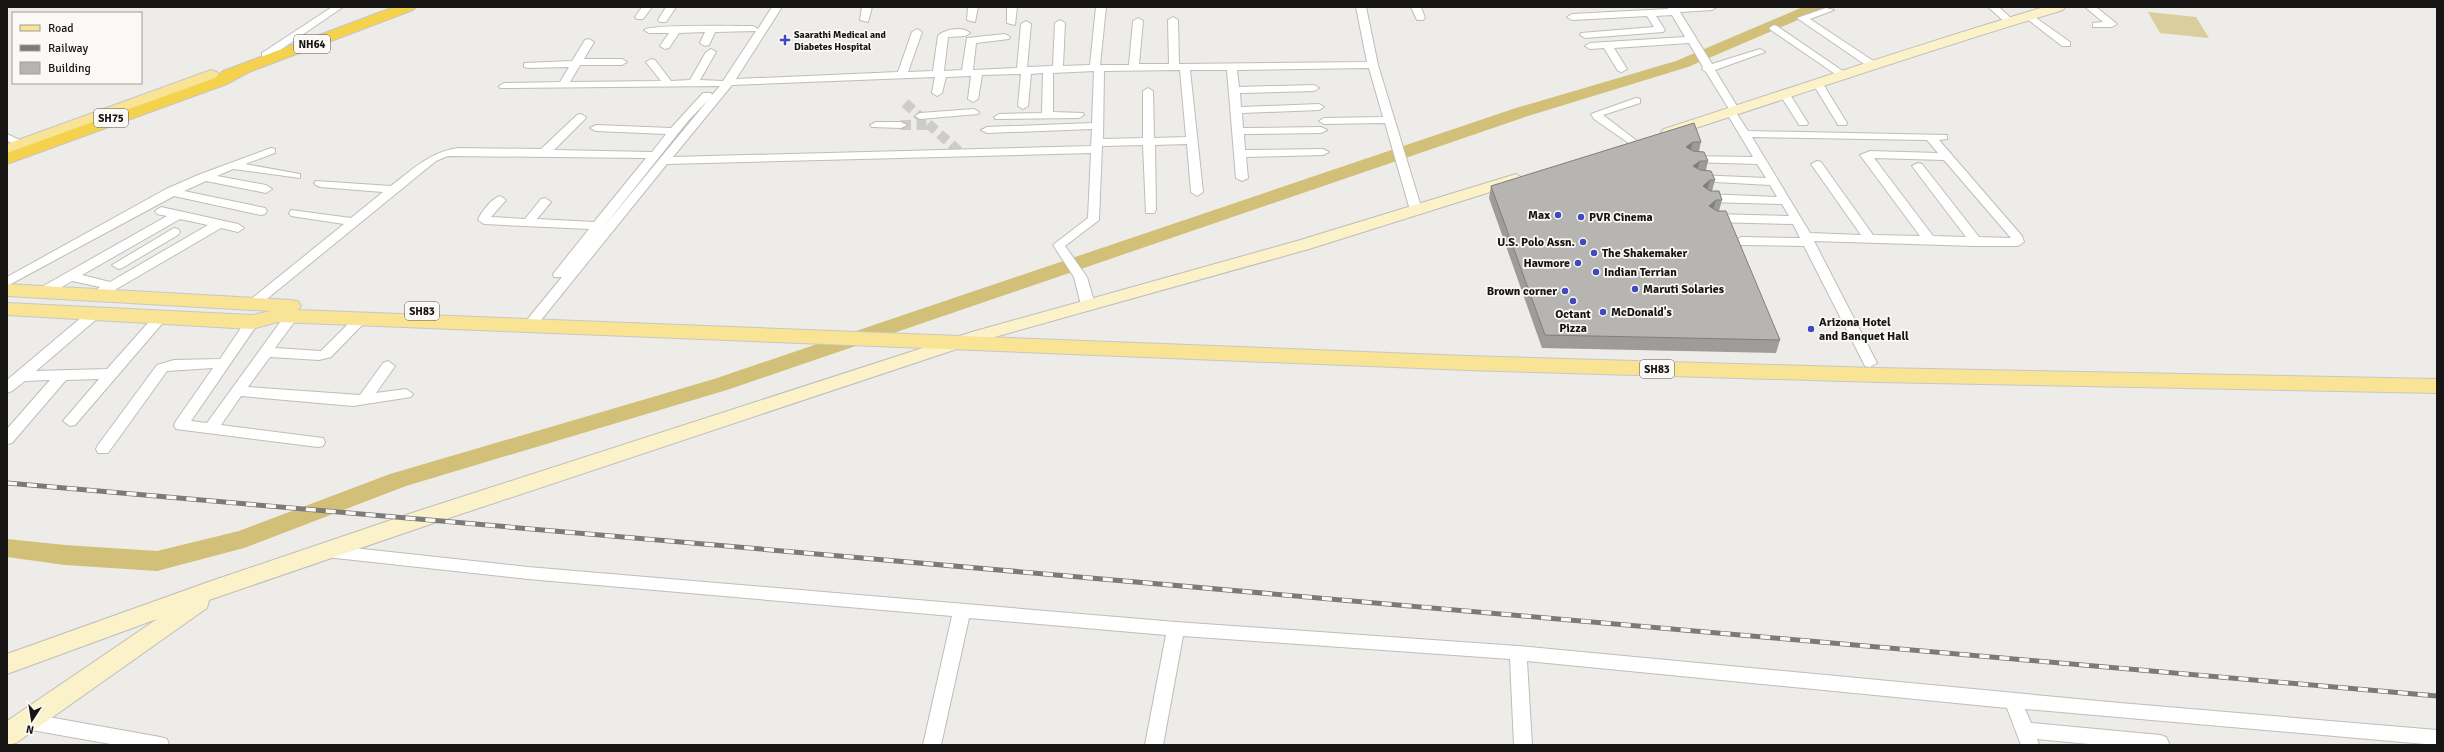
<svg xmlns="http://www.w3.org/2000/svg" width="2444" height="752" font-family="Signika,sans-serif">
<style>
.green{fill:#dacd9e}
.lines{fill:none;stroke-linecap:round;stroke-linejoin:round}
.river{fill:#d2bf78;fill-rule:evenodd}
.street-tunnel{stroke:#cdccc8;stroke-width:10;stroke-dasharray:10 5.5;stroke-linecap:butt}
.street-casing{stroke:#bebdb8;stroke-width:2}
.secondary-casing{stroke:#bebdb8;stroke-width:2}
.primary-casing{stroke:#c7c7c7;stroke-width:2}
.highway-casing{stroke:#c7c7c7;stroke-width:2}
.street{fill:#fff;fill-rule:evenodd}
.secondary{fill:#fcf2c9;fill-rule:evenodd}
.primary{fill:#f8e494;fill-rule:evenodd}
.highway{fill:#f4d24c;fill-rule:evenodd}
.rail-casing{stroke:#7b7a77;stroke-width:5}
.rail{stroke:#fbf9f5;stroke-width:3.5;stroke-dasharray:10;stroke-linecap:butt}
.wall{fill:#9d9c98}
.shaded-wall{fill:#7f7f7c}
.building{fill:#b6b5b1;stroke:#7f7f7c}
.poi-dot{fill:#4249be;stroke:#fbf9f5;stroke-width:1.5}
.labels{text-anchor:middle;stroke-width:3.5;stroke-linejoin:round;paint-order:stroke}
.far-poi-label{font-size:10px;font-weight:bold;fill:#161514;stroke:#fbf9f5;text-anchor:start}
.shield{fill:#fbf9f5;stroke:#5b5958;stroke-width:1}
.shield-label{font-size:11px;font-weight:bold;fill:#161514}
.poi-label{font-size:12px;font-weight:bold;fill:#161514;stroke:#fbf9f5;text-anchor:start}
</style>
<rect width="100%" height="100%" fill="#edece8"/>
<!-- green -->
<path class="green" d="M2148 12 2196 17 2209 38 2160 33Z"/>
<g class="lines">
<!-- river -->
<path class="river" d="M1803 7H1824L1821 10 1688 67 1528 116 730 389 406 486 244 548 157 571 65 565 7 557V539L65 545 157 551 239 531 390 474 714 379 1516 108 1676 61Z"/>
<!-- street-tunnel -->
<path class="street-tunnel" d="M905 103 962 154
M901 125H930"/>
<defs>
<path id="street" d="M332 7H343L270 57H262V53Z
M642 7H652L643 19H637L635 17Z
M666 7H676L666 22H660L658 20Z
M772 7H782L736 79 898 72 912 32 917 29 922 32 908 72 933 71 938 36C944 29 963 26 970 33L965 36 948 37 944 71 962 70 967 38 1005 34 1010 37 1009 39 976 43 973 70 1017 68 1021 24 1026 21 1031 24 1027 67 1053 66 1055 23 1060 20 1065 23 1063 66 1090 65 1096 7H1106L1100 65H1129L1133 21 1138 18 1143 21 1139 64H1169L1168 20 1173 17 1178 20 1179 64 1367 62 1356 7H1366L1378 65 1422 210 1416 214 1410 210 1385 123 1324 124 1319 121 1324 118 1383 117 1369 68 1237 70 1239 87 1314 85 1319 88 1314 91 1240 93 1241 107 1319 104 1324 107 1319 110 1242 113 1243 128 1321 127 1327 130 1321 133 1244 134 1245 150 1323 149 1329 152 1323 155 1246 157 1248 178 1242 181 1236 178 1227 70H1190L1203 192 1197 196 1191 192 1187 144 1155 145 1156 210 1154 213H1146L1143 145 1102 146 1099 220 1065 246 1087 277 1095 305 1088 309 1081 305 1074 277 1053 245 1088 218 1091 153 667 164 533 330 528 331 521 327 562 277H554L553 274 589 229 484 224 478 220C481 212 491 199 500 196L506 200 491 217 525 219 541 199 545 198 551 202 537 219 594 222 646 158 448 156 436 161 257 307H247L245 304 344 224 291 216 289 213 291 210 351 218 383 192 320 187 316 185 314 183 316 181 391 186C413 169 430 152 458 148L541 149 577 115 581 114 586 117 585 119 554 150 652 152 666 134 596 131 590 128 596 125 671 128 703 93H711L712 95 720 86 500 88 499 86 504 83 560 82 569 67 528 68 524 67V63L572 61 585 40 589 39 594 42 584 59H622L627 62 622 65H580L570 82 661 81 646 62 651 59 655 60 671 81 690 80 706 52 711 49 716 52 700 80 723 81 756 31 715 32 709 45 705 46 700 43 705 32 679 33 669 48 665 49 660 46 669 33H649L644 30C649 24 738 26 753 26L758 29ZM1180 70 1186 137 1154 138 1153 91 1148 88 1143 91V138L1103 139 1104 71ZM1094 71 1092 123 987 127 981 130 987 133 1092 129 1091 146 673 157 732 85 935 77 932 93 937 96 942 93 946 77 971 76 968 99 973 102 978 99 982 75 1021 74 1018 106 1023 109 1028 106 1031 74 1043 73 1042 113 999 114 994 117 995 119 1079 118 1084 115 1083 113 1053 112V73ZM709 99 601 230 688 121Z
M862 7H872L868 22 860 20Z
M968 7H978L975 22 967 20Z
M1007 7H1017L1015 25 1007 23Z
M1411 7H1421L1425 18 1423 20H1417Z
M1667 7H1717L1712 10 1680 12 1712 64 1760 49 1765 52 1715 70 1740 111 1737 114 1748 131 1947 135V139L1939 140 2022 236 2024 242 2018 246H1976L1814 241 1877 363 1870 367 1865 366 1804 246 1741 245 1735 241 1741 237 1800 238 1793 224 1713 222 1707 218 1713 214 1789 216 1782 204 1707 202 1701 198 1707 194 1777 197 1770 185 1697 181 1691 178 1697 175 1766 178 1757 164 1690 162 1684 159 1690 156 1753 157 1726 112 1729 109 1706 72 1702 69 1703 67 1689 43 1614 48 1627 69 1622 72 1618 71 1604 48 1590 49 1585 46 1590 43 1685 37 1672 15 1656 16 1665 30 1663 32 1585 38 1580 35 1581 33 1654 27 1647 16 1572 20 1567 17 1572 14 1668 9ZM1752 137 1927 140 1938 153 1870 151 1860 155 1920 236 1873 235 1821 162 1817 161 1811 164 1861 235 1810 233ZM1874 158 1944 160 2011 238 1979 237 1922 164 1918 163 1912 166 1966 237 1933 236Z
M1988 7H1999L2015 22 2007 24Z
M2085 7H2096L2117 24 2112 27H2093V23L2103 22Z
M1826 8 1834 10 1810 19 1878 64V68H1870L1797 18Z
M2029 13 2070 42V46H2062L2026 18 2024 16Z
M1774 25 1777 26 1850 76 1849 78H1841L1771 30 1769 28Z
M1818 81 1823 84 1847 123 1846 125H1838L1837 123 1813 84Z
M1785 92 1789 93 1808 123 1807 125H1799L1798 123 1780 95Z
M1636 98 1640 99V103L1603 115 1637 141 1639 143 1633 146 1594 119 1591 114Z
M974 109 979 112 978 114 920 119 915 116 920 113Z
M876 122H901L907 125 901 128 872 127 870 125Z
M7 134 22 141 16 144 7 141Z
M271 148 275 149V153L245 164 300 174V178L233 169 217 176 266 185 272 189 266 193 206 181 184 191 265 208 267 211 265 214 261 215 174 196 7 286V277L166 189 198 175Z
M161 207 238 224 244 228 238 232 221 228 101 298H91L89 295 100 287 72 281 48 295H38L37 292 38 289 167 216 157 214 155 211ZM180 219 208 225 110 282 82 275Z
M174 228 178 229 180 232 178 235 122 268 118 269 112 265Z
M94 310 99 311 101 314 99 317 36 371 107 369 155 315H165L167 318 75 425 70 426 63 421 99 379 66 380 12 443 7 444V429L50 380 25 381 12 391 7 393V380L89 311Z
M291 313 298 317 275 348 321 351 355 317 360 316 367 320 331 357 319 360 270 357 248 387 360 395 383 363 388 361 395 366 376 393 406 389 413 394 411 397 353 406 241 396 221 425 323 438 325 442 323 446 318 447 176 429 174 425 176 421 213 368 167 371 108 453H98L96 449 98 445 157 365 174 360 220 359 247 319H257L259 322 191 421 207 423 286 314Z
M326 545 528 567 1176 622 1518 646 2120 703 2437 730V745L2025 709 2031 723 2160 735 2166 737 2169 743 2168 745H2099L2037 739 2039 745H2021L2007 708 1527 661 1532 745H1514L1510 659 1183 636 1163 745H1145L1166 635 969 618 941 745H923L952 616 528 579 326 557 320 555 318 551 320 547Z
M26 713 160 737 167 739 169 745H116L26 729 20 726 17 721 20 716Z"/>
<path id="secondary" d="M2044 7H2065L2063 10C1932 49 1804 93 1674 135L1669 137 1661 132 1664 129C1791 88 1916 45 2044 7Z
M1516 174 1524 179 1522 182 1309 249 984 340 425 526 209 600 207 608 16 743 7 745V721L157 619 7 674V654L214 580 409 514 972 332 1297 241Z"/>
<path id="primary" d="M211 70 217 72 219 75 217 78 7 155V144Z
M7 284 291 300 298 301 301 306 298 310 1467 356 1877 368 2437 379V393L1877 382 1467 370 278 322 252 329 7 315V303L252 315 271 311 7 296Z"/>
<path id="highway" d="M394 7H416L413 10 249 72 227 84 7 164V153L215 78 223 71Z"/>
</defs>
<!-- street casing -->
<use href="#street" class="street-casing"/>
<!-- secondary casing -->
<use href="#secondary" class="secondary-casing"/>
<!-- primary casing -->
<use href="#primary" class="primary-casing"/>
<!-- highway casing -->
<use href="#highway" class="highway-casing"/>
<!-- street -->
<use href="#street" class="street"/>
<!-- secondary -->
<use href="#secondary" class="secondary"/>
<!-- primary -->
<use href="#primary" class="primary"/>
<!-- highway -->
<use href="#highway" class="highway"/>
<defs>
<path id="rail" d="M7 483 2437 696"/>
</defs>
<!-- rail casing -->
<use href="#rail" class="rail-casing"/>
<!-- rail -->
<use href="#rail" class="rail"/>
</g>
<!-- wall -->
<path class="wall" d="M1694 123 1701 142 1699 151 1708 161 1706 170 1715 180 1712 191 1722 200 1719 211 1780 340 1776 353 1542 348 1489 198 1491 186Z"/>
<!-- shaded-wall -->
<path class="shaded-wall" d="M1693 142 1689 155 1686 147Z
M1700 161 1696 174 1693 166Z
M1710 180 1706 193 1703 186Z
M1716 200 1712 213 1709 206Z"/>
<!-- building -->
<path class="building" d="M1694 123 1701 142H1693L1686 147 1693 151 1704 152 1708 161H1700L1693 166 1700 170 1711 171 1715 180H1710L1703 186 1710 191H1719L1722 200H1716L1709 206 1717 211H1726L1780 340 1545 335 1491 186Z"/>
<!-- markers -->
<g class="poi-dot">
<path d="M783 34h4v4h4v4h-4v4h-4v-4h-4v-4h4z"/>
<circle cx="1558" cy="215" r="4"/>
<circle cx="1581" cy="217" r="4"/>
<circle cx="1583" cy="242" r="4"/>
<circle cx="1594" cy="253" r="4"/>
<circle cx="1578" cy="263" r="4"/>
<circle cx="1596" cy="272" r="4"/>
<circle cx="1635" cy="289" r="4"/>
<circle cx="1565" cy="291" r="4"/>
<circle cx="1573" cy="301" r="4"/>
<circle cx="1603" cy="312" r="4"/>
<circle cx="1811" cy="329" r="4"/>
</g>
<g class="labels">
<!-- far-poi labels -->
<g class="far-poi-label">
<text x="794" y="38">Saarathi Medical and<tspan x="794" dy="12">Diabetes Hospital</tspan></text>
</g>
<!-- shield labels -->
<g class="shield">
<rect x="294" y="35" width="36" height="18" rx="3"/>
<rect x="94" y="109" width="34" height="18" rx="3"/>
<rect x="405" y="302" width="34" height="18" rx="3"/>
<rect x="1640" y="360" width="34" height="18" rx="3"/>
</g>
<g class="shield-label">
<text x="312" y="48">NH64</text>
<text x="111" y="122">SH75</text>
<text x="422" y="315">SH83</text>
<text x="1657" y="373">SH83</text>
</g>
<!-- poi labels -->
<g class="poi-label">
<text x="1550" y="219" text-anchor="end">Max</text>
<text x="1589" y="221">PVR Cinema</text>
<text x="1575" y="246" text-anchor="end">U.S. Polo Assn.</text>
<text x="1602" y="257">The Shakemaker</text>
<text x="1570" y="267" text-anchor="end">Havmore</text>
<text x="1604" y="276">Indian Terrian</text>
<text x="1643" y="293">Maruti Solaries</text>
<text x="1557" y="295" text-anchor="end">Brown corner</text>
<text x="1611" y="316">McDonald's</text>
<text x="1573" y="318" text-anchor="middle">Octant<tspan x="1573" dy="14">Pizza</tspan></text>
<text x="1819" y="326">Arizona Hotel<tspan x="1819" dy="14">and Banquet Hall</tspan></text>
</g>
</g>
<!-- border -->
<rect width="2444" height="752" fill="none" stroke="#161514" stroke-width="16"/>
<!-- legend -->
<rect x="12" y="12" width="130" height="72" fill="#fbf9f5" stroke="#9f9e9b"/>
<rect x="20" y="25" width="20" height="6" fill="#f8e494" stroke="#9f9e9b"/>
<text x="48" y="32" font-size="12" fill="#161514">Road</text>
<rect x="20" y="45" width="20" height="6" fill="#7b7a77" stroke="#9f9e9b"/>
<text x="48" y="52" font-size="12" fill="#161514">Railway</text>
<rect x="20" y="62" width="20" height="12" fill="#b6b5b1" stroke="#9f9e9b"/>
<text x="48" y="72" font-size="12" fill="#161514">Building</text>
<!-- north arrow -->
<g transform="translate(32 720) rotate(192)" stroke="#fbf9f5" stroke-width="3" paint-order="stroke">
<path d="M0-3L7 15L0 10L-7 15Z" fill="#161514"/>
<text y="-6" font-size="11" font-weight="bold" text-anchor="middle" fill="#161514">N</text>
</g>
</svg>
